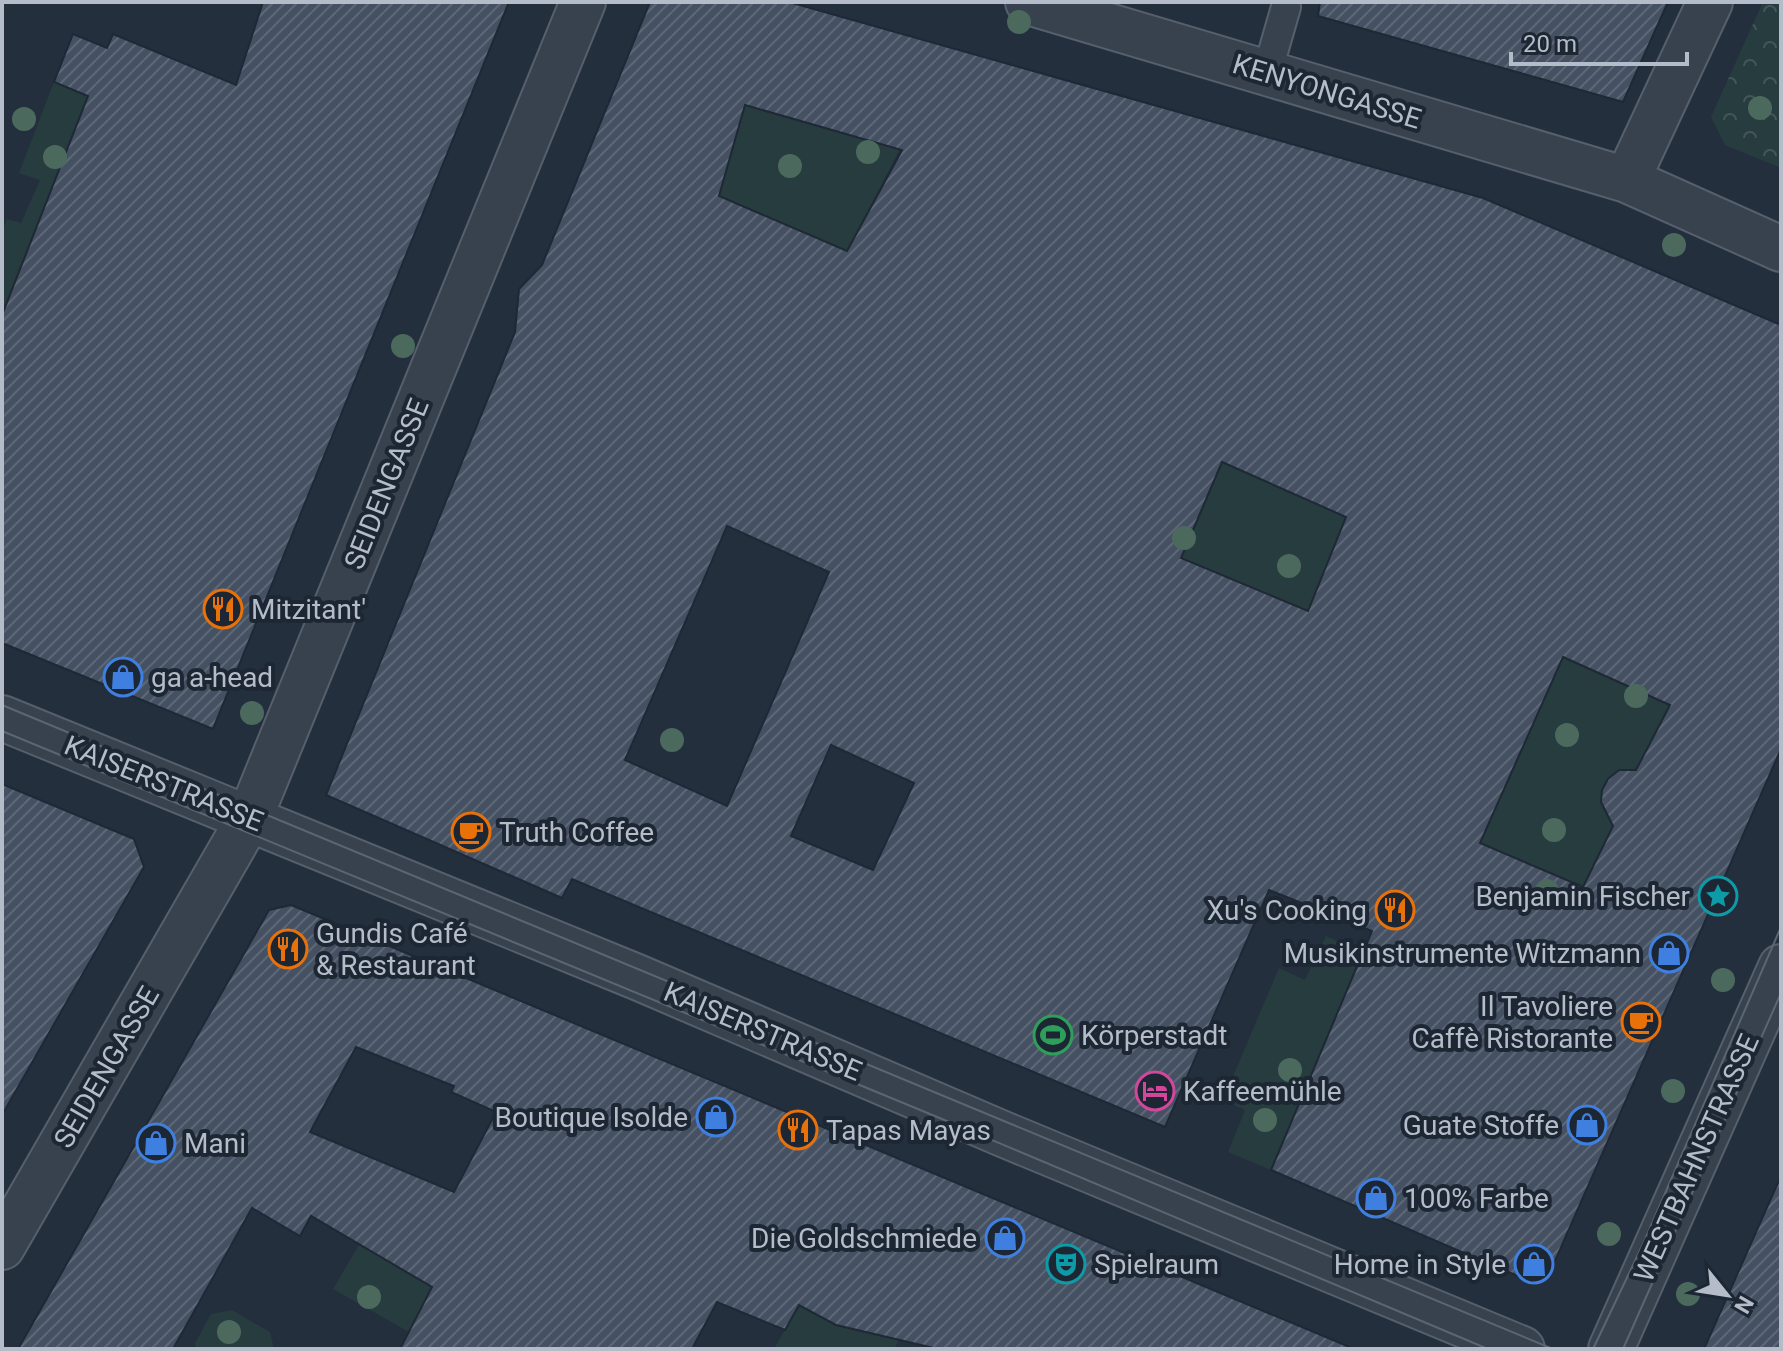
<svg xmlns="http://www.w3.org/2000/svg" width="1783" height="1351" font-family="Roboto,sans-serif">
<style>
.green{fill:#263c3f}
.forest{fill:url(#forest-crowns)}
.building{fill:url(#building-hatch);stroke:#1f2835;stroke-width:2;fill-rule:evenodd}
.lines{fill:none;stroke-linecap:round;stroke-linejoin:round}
.service-casing{stroke:#565f6c;stroke-width:32}
.minor-casing{stroke:#565f6c;stroke-width:48}
.service{stroke:#38414e;stroke-width:28}
.minor{stroke:#38414e;stroke-width:44}
.tram{stroke:#5a6575;stroke-width:2}
.tree{fill:#4b6a5d}
.labels{text-anchor:middle;stroke-width:8;stroke-linejoin:round;paint-order:stroke}
.street-label{font-size:28px;fill:#b4bcc9;stroke:#1d2633}
.poi-label{font-size:28px;fill:#b4bcc9;stroke:#1d2633;text-anchor:start}
</style>
<defs>
<pattern id="forest-crowns" width="20" height="18" patternUnits="userSpaceOnUse" patternTransform="scale(2)"><rect width="20" height="18" fill="#263c3f"/><path d="M2 6a3 3 0 1 1 6 0M12 15a3 3 0 1 1 6 0" fill="none" stroke="#435659"/></pattern>
<pattern id="building-hatch" width="6" height="6" patternUnits="userSpaceOnUse" patternTransform="scale(2)"><rect width="6" height="6" fill="#455162"/><path d="M-1 1l2-2M0 6l6-6M5 7l2-2" fill="none" stroke="#5d6877"/></pattern>
</defs>
<rect width="100%" height="100%" fill="#242f3e"/>
<!-- green -->
<path class="green" d="M54 82 88 96 2 316V231L7 219 21 223 40 180 19 173Z
M745 105 900 149 847 251 692 185Z
M1222 462 1348 518 1308 611 1180 558Z
M1563 657 1678 709 1661 741 1653 737 1645 753 1646 777C1621 764 1604 774 1601 802L1608 815 1625 826 1584 886 1418 1073 1537 867 1480 843Z
M1326 936 1364 953 1271 1170 1228 1152 1245 1110 1223 1100 1279 968 1305 980Z
M477 1202 409 1332 333 1289 359 1245 400 1268Z
M799 1305C837 1325 866 1337 908 1324L894 1349H774Z
M232 1310 270 1332 274 1349H196L195 1343 211 1314Z"/>
<!-- forest -->
<path class="forest" d="M1763 2H1781V168L1725 145 1711 117Z"/>
<!-- building -->
<path class="building" d="M263 2H509L213 729 2 643V315L88 96 54 82 73 34 107 48 113 34 236 85Z
M650 2H789L1483 198 1781 325V749L1551 1270 1520 1277 1271 1170 1372 931 1269 890 1165 1127 572 879 562 898 326 795 515 332 519 289 542 265ZM745 105 902 150 847 251 719 196ZM1222 462 1346 517 1308 611 1181 558ZM727 526 829 572 727 806 625 760ZM1563 657 1670 705 1636 770H1619L1608 779 1602 790 1601 802 1613 826 1583 887 1480 843ZM831 745 914 783 873 870 791 836Z
M1320 2H1668L1623 102 1318 16Z
M2 784 134 839 144 867 2 1115Z
M291 905 1352 1348V1349H938L836 1325 799 1305 785 1330 717 1302 692 1349H400L432 1287 311 1216 300 1236 252 1208 173 1349H18L269 910ZM356 1047 454 1086 451 1092 496 1112 454 1192 310 1132Z
M1781 1176V1349H1704Z"/>
<g class="lines">
<defs>
<path id="service" d="M1267 73 1286 7"/>
<path id="minor" d="M1028 2 1627 180 1781 249
M1627 180 1710 2
M2 718 637 977 1003 1134 1522 1349
M2 1247 250 817 583 2
M1611 1349 1781 967"/>
</defs>
<!-- service casing -->
<use href="#service" class="service-casing"/>
<!-- minor casing -->
<use href="#minor" class="minor-casing"/>
<!-- service -->
<use href="#service" class="service"/>
<!-- minor -->
<use href="#minor" class="minor"/>
<!-- tram -->
<path class="tram" d="M2 705 1553 1349
M2 731 942 1119 1488 1349
M1593 1349 1643 1244 1781 927
M1623 1349 1781 993"/>
</g>
<!-- trees -->
<g class="tree">
<circle cx="1019" cy="22" r="12"/>
<circle cx="1760" cy="108" r="12"/>
<circle cx="24" cy="119" r="12"/>
<circle cx="868" cy="152" r="12"/>
<circle cx="55" cy="157" r="12"/>
<circle cx="790" cy="166" r="12"/>
<circle cx="1674" cy="245" r="12"/>
<circle cx="403" cy="346" r="12"/>
<circle cx="1184" cy="538" r="12"/>
<circle cx="1289" cy="566" r="12"/>
<circle cx="1636" cy="696" r="12"/>
<circle cx="252" cy="713" r="12"/>
<circle cx="1567" cy="735" r="12"/>
<circle cx="672" cy="740" r="12"/>
<circle cx="1554" cy="830" r="12"/>
<circle cx="1547" cy="891" r="12"/>
<circle cx="1723" cy="980" r="12"/>
<circle cx="1290" cy="1070" r="12"/>
<circle cx="1673" cy="1091" r="12"/>
<circle cx="1265" cy="1120" r="12"/>
<circle cx="1609" cy="1234" r="12"/>
<circle cx="1688" cy="1294" r="12"/>
<circle cx="369" cy="1297" r="12"/>
<circle cx="229" cy="1332" r="12"/>
</g>
<!-- icons -->
<defs>
<symbol id="restaurant-ring" viewBox="-11 -11 22 22"><circle r="9.5" fill="#1d2633" stroke="#e8710a" stroke-width="1.5"/><path d="M-5-6h1v4h1v-4h1v4h1v-4h1v5L-1.5 .5V6h-2V.5L-5-1ZM5-6V6H3V1.5H1.5Q1.5-4 5-6Z" fill="#e8710a"/></symbol>
<symbol id="shop-ring" viewBox="-11 -11 22 22"><circle r="9.5" fill="#1d2633" stroke="#3f7fe0" stroke-width="1.5"/><path d="M-5-2.5h2.3a2.7 3.5 0 0 1 5.4 0H5L5.5 6h-11ZM-1.5-2.5h3a1.5 2.3 0 0 0-3 0Z" fill="#3f7fe0"/></symbol>
<symbol id="cafe-ring" viewBox="-11 -11 22 22"><circle r="9.5" fill="#1d2633" stroke="#e8710a" stroke-width="1.5"/><path d="M-5.5-4.5H6V0H3Q3 3.5 0 3.5H-2.5Q-5.5 3.5-5.5 0ZM3-3.2v2h1.7v-2ZM-6 4.5H4V6H-6Z" fill="#e8710a"/></symbol>
<symbol id="sight-ring" viewBox="-11 -11 22 22"><circle r="9.5" fill="#1d2633" stroke="#0f9aa8" stroke-width="1.5"/><path d="M0-6L1.8-2.2L6-1.7L2.9 1.2L3.7 5.4L0 3.3L-3.7 5.4L-2.9 1.2L-6-1.7L-1.8-2.2Z" fill="#0f9aa8"/></symbol>
<symbol id="stadium-ring" viewBox="-11 -11 22 22"><circle r="9.5" fill="#1d2633" stroke="#2e9e5b" stroke-width="1.5"/><path d="M0-5a6.5 5 0 1 0 0 10a6.5 5 0 1 0 0-10ZM-3.5-1.8h7v3.6h-7Z" fill="#2e9e5b"/></symbol>
<symbol id="hotel-ring" viewBox="-11 -11 22 22"><circle r="9.5" fill="#1d2633" stroke="#d1479c" stroke-width="1.5"/><path d="M-6-4.5h1.5V1H6V5H4.5V3h-9V5H-6ZM-4 0a1.8 1.8 0 1 1 3.6 0ZM.5 0V-2.5h3Q6-2.5 6 0Z" fill="#d1479c"/></symbol>
<symbol id="theatre-ring" viewBox="-11 -11 22 22"><circle r="9.5" fill="#1d2633" stroke="#0f9aa8" stroke-width="1.5"/><path d="M-5-5.5Q0-4 5-5.5V0Q5 5 0 6Q-5 5-5 0ZM-3.3-2.5H-1v1.5H-3.3ZM1-2.5H3.3v1.5H1ZM-2.8 1Q0 5.5 2.8 1Z" fill="#0f9aa8"/></symbol>
</defs>
<g fill-rule="evenodd">
<use href="#restaurant-ring" x="201" y="587" width="44" height="44"/>
<use href="#shop-ring" x="101" y="655" width="44" height="44"/>
<use href="#cafe-ring" x="449" y="810" width="44" height="44"/>
<use href="#sight-ring" x="1696" y="874" width="44" height="44"/>
<use href="#restaurant-ring" x="1373" y="888" width="44" height="44"/>
<use href="#restaurant-ring" x="266" y="927" width="44" height="44"/>
<use href="#shop-ring" x="1647" y="931" width="44" height="44"/>
<use href="#cafe-ring" x="1619" y="1000" width="44" height="44"/>
<use href="#stadium-ring" x="1031" y="1013" width="44" height="44"/>
<use href="#hotel-ring" x="1133" y="1069" width="44" height="44"/>
<use href="#shop-ring" x="694" y="1095" width="44" height="44"/>
<use href="#shop-ring" x="1565" y="1103" width="44" height="44"/>
<use href="#restaurant-ring" x="776" y="1108" width="44" height="44"/>
<use href="#shop-ring" x="134" y="1121" width="44" height="44"/>
<use href="#shop-ring" x="1354" y="1176" width="44" height="44"/>
<use href="#shop-ring" x="983" y="1216" width="44" height="44"/>
<use href="#theatre-ring" x="1044" y="1242" width="44" height="44"/>
<use href="#shop-ring" x="1512" y="1242" width="44" height="44"/>
</g>
<g class="labels">
<!-- street labels -->
<g class="street-label">
<text transform="translate(1327 91) rotate(17)" y="10">KENYONGASSE</text>
<text transform="translate(386 484) rotate(-68)" y="10">SEIDENGASSE</text>
<text transform="translate(164 783) rotate(22)" y="10">KAISERSTRASSE</text>
<text transform="translate(763 1031) rotate(23)" y="10">KAISERSTRASSE</text>
<text transform="translate(106 1067) rotate(-60)" y="10">SEIDENGASSE</text>
<text transform="translate(1696 1158) rotate(-66)" y="10">WESTBAHNSTRASSE</text>
</g>
<!-- poi labels -->
<g class="poi-label">
<text x="251" y="619">Mitzitant'</text>
<text x="151" y="687">ga a-head</text>
<text x="499" y="842">Truth Coffee</text>
<text x="1690" y="906" text-anchor="end">Benjamin Fischer</text>
<text x="1367" y="920" text-anchor="end">Xu's Cooking</text>
<text x="316" y="943">Gundis Café<tspan x="316" dy="32">&amp; Restaurant</tspan></text>
<text x="1641" y="963" text-anchor="end">Musikinstrumente Witzmann</text>
<text x="1613" y="1016" text-anchor="end">Il Tavoliere<tspan x="1613" dy="32">Caffè Ristorante</tspan></text>
<text x="1081" y="1045">Körperstadt</text>
<text x="1183" y="1101">Kaffeemühle</text>
<text x="688" y="1127" text-anchor="end">Boutique Isolde</text>
<text x="1559" y="1135" text-anchor="end">Guate Stoffe</text>
<text x="826" y="1140">Tapas Mayas</text>
<text x="184" y="1153">Mani</text>
<text x="1404" y="1208">100% Farbe</text>
<text x="977" y="1248" text-anchor="end">Die Goldschmiede</text>
<text x="1094" y="1274">Spielraum</text>
<text x="1506" y="1274" text-anchor="end">Home in Style</text>
</g>
</g>
<!-- border -->
<rect width="1783" height="1351" fill="none" stroke="#b4bcc9" stroke-width="8"/>
<!-- north arrow -->
<g transform="translate(1727 1295) rotate(120)" stroke="#1d2633" stroke-width="6" paint-order="stroke">
<path d="M0-6L14 30L0 20L-14 30Z" fill="#b4bcc9"/>
<text y="-12" font-size="22" font-weight="bold" text-anchor="middle" fill="#b4bcc9">N</text>
</g>
<!-- scale -->
<path d="M1511 52v12h176v-12" fill="none" stroke="#b4bcc9" stroke-width="4"/>
<text x="1523" y="52" font-size="24" fill="#b4bcc9" stroke="#1d2633" stroke-width="6" paint-order="stroke">20 m</text>
</svg>
